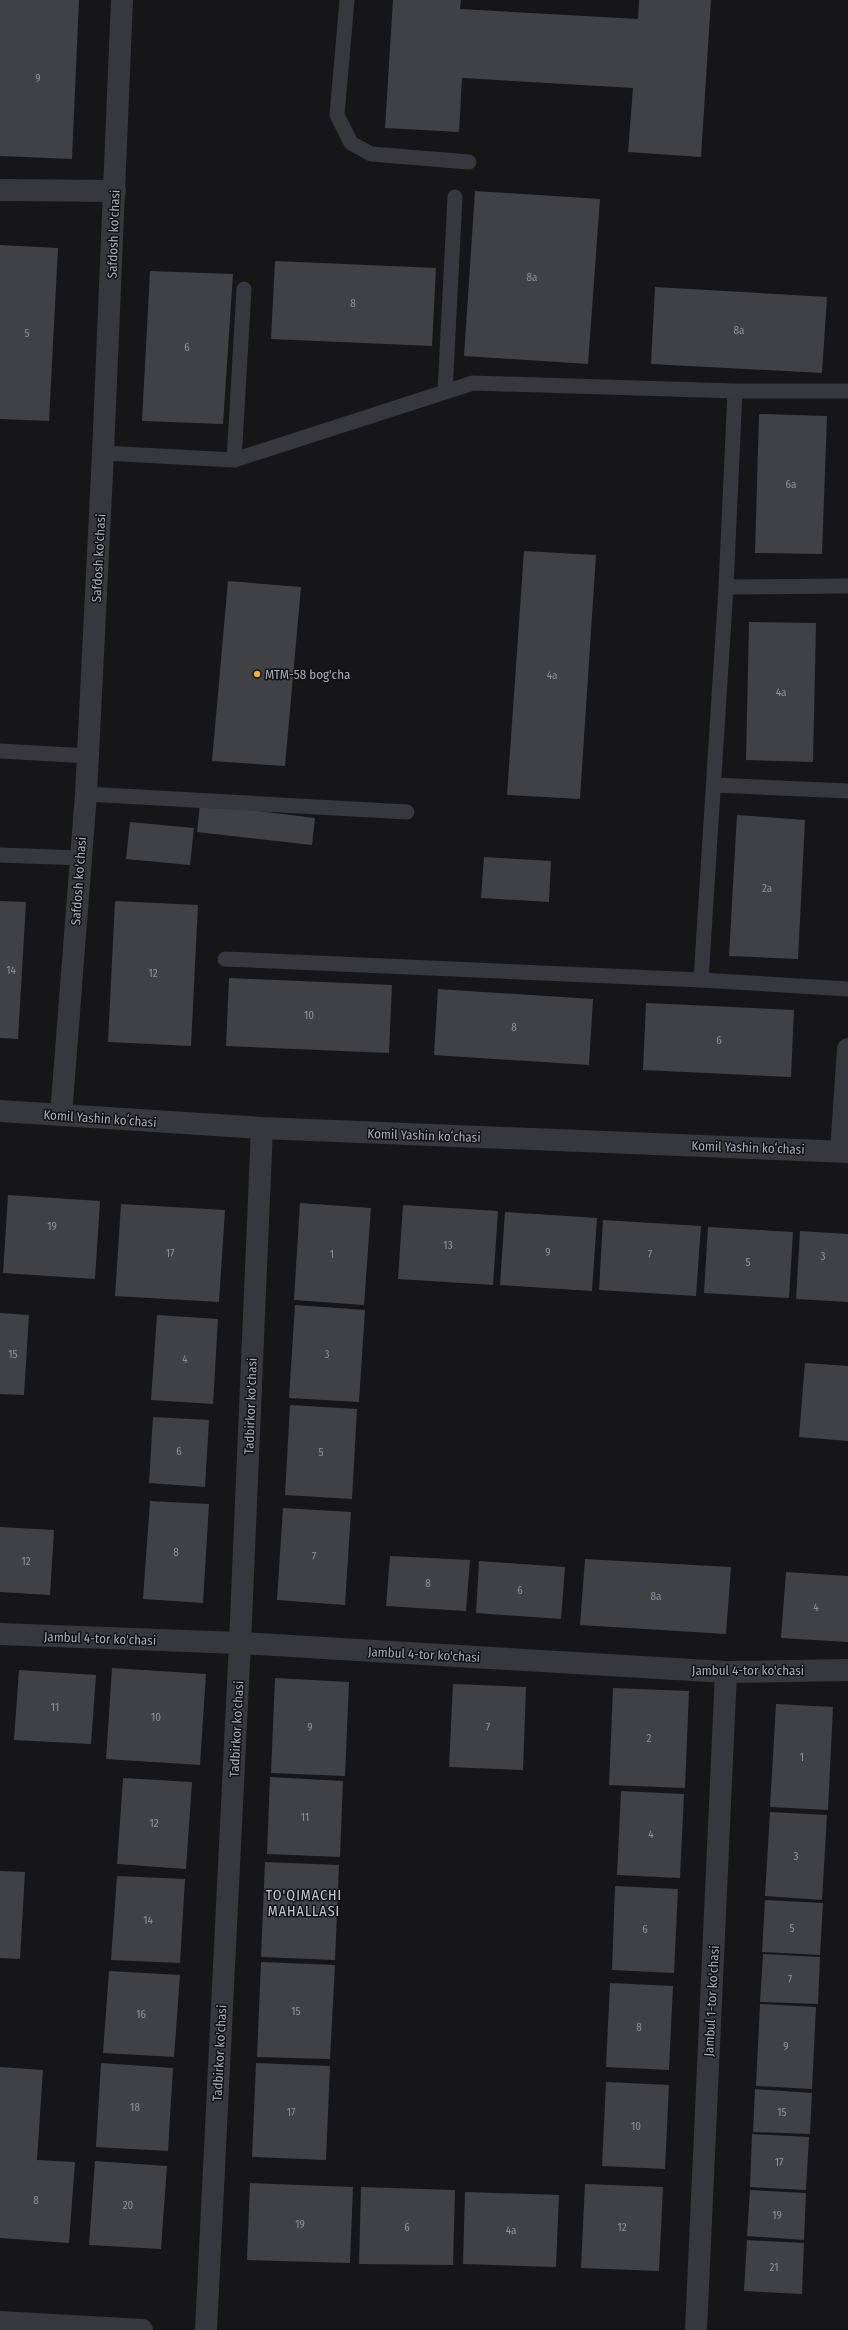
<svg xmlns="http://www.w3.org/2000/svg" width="848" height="2330" font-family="'Fira Sans Condensed',sans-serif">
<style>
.building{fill:#404145}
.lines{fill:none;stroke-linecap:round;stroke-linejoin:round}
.service{stroke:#37383d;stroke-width:15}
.minor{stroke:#37383d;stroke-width:22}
.poi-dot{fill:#f2b134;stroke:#111113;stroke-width:1.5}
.labels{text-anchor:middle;stroke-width:3;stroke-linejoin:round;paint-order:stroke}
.number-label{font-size:11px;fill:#8e929b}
.street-label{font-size:13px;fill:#a8adb8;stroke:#111113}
.poi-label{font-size:13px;fill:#a8adb8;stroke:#111113;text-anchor:start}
.neighbourhood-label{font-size:14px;letter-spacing:1px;fill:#c9ccd4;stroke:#111113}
</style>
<rect width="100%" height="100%" fill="#161618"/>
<!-- building -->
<path class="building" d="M0 0H79L72 159 0 156Z
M393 0H461L460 9 638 19 639 0H711L701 157 628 152 633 88 462 78 459 132 385 128Z
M475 191 600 199 588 364 464 356Z
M0 245 58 248 49 421 0 419Z
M275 261 436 268 432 346 271 339Z
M150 271 233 274 223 424 142 421Z
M655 287 827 297 822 373 651 364Z
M759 414 827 416 822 554 755 553Z
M524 551 596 555 580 799 507 795Z
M228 581 301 587 285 766 212 761Z
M749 622 816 623 813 762 746 760Z
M200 804 315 818 312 845 197 832Z
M737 815 805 820 798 959 729 956Z
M130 822 194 828 190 865 126 859Z
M484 857 551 861 549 902 481 898Z
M0 901 26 902 18 1039 0 1038Z
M115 901 198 905 191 1046 108 1042Z
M229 978 392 985 389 1053 226 1046Z
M438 989 593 999 589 1065 434 1055Z
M646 1003 794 1010 791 1077 643 1070Z
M8 1195 100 1201 95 1279 3 1273Z
M300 1203 371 1208 364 1305 294 1300Z
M121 1204 225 1210 219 1302 115 1296Z
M403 1205 498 1211 493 1285 398 1279Z
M505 1212 597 1218 592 1291 500 1285Z
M603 1220 701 1226 696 1296 599 1290Z
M708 1227 793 1232 789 1298 704 1293Z
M800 1231 848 1234V1302L796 1299Z
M295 1305 365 1310 359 1402 289 1398Z
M0 1313 29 1315 24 1395 0 1394Z
M157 1315 218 1319 213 1404 151 1400Z
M805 1363 848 1366V1441L799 1437Z
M290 1405 357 1409 352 1499 285 1495Z
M153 1417 209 1420 205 1487 149 1483Z
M150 1501 209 1504 203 1603 143 1599Z
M283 1508 351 1512 345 1605 277 1600Z
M0 1527 54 1530 50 1595 0 1592Z
M390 1556 470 1560 466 1611 386 1606Z
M585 1559 731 1567 726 1634 580 1625Z
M479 1561 565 1567 561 1619 476 1613Z
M786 1572 848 1576V1642L781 1638Z
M112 1668 206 1674 200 1765 106 1759Z
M19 1670 96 1675 91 1744 14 1740Z
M275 1678 349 1682 345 1776 271 1773Z
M453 1684 526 1687 523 1770 449 1767Z
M613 1688 689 1691 685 1788 609 1785Z
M776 1704 833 1707 828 1810 770 1807Z
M270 1777 343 1781 340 1857 267 1854Z
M123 1778 192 1782 186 1869 117 1864Z
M621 1791 684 1794 680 1878 617 1875Z
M770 1812 827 1815 822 1900 765 1896Z
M265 1862 339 1865 335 1960 261 1957Z
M0 1871 25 1872 20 1959 0 1958Z
M117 1876 185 1879 180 1963 111 1960Z
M615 1886 678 1889 674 1973 612 1970Z
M765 1900 823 1903 820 1955 762 1952Z
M763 1954 820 1957 818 2004 760 2002Z
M261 1962 335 1965 330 2059 257 2057Z
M109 1971 180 1975 174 2057 103 2053Z
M610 1983 673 1986 669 2070 606 2067Z
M760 2004 816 2007 812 2089 756 2086Z
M101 2063 173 2068 168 2151 96 2147Z
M256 2063 330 2066 326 2160 252 2157Z
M0 2067 43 2070 37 2160 75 2162 69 2243 0 2238Z
M606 2082 669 2085 665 2169 602 2166Z
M755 2089 812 2093 810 2134 753 2132Z
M752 2134 809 2137 806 2190 750 2187Z
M95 2161 167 2166 161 2249 89 2245Z
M250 2183 353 2187 350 2263 247 2260Z
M585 2184 663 2187 659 2271 581 2268Z
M361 2187 455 2190 453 2265 359 2264Z
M750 2190 806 2193 804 2240 747 2236Z
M465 2192 559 2195 556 2267 463 2264Z
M747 2240 804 2243 802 2294 744 2291Z"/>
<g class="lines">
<!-- service -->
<path class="service" d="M347 0 337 115 351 143 371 154 469 162
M445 392 455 197
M103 453 234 460 473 383 735 391H848
M234 460 244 289
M726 587 848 586
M0 751 88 756
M714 785 848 791
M86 794 407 812
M0 855 80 858
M225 959 701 980 848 989
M701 980 726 587 735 391"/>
<!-- minor -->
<path class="minor" d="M0 190 115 191
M0 1111 262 1128 848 1152
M61 1115 86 794 103 453 122 0
M841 1151 848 1049
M0 1634 240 1643 726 1672 848 1670
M0 2322 142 2330
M206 2330 240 1643 262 1128
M696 2330 726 1672"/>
</g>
<!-- markers -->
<circle class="poi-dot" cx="257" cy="674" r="4"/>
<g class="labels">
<!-- number labels -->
<g class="number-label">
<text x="38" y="82">9</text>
<text x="532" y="281">8a</text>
<text x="353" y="307">8</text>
<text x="739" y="334">8a</text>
<text x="27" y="337">5</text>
<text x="187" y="351">6</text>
<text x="791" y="488">6a</text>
<text x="552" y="679">4a</text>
<text x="781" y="696">4a</text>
<text x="767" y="892">2a</text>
<text x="11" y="974">14</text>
<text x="153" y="977">12</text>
<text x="309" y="1019">10</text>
<text x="514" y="1031">8</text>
<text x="719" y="1044">6</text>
<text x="52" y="1230">19</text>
<text x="448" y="1249">13</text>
<text x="548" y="1256">9</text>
<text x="170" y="1257">17</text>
<text x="332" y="1258">1</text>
<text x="650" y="1258">7</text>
<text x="823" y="1260">3</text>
<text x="748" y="1266">5</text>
<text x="13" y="1358">15</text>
<text x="327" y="1358">3</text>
<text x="185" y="1363">4</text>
<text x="179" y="1455">6</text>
<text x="321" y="1456">5</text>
<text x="176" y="1556">8</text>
<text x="314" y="1560">7</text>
<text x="26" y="1565">12</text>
<text x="428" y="1587">8</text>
<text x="520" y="1594">6</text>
<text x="656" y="1600">8a</text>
<text x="816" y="1611">4</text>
<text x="55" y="1711">11</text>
<text x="156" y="1721">10</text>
<text x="310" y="1731">9</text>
<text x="488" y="1731">7</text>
<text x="649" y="1742">2</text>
<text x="802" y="1761">1</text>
<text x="305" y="1821">11</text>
<text x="154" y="1827">12</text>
<text x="651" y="1838">4</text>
<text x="796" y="1860">3</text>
<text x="148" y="1924">14</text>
<text x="792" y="1932">5</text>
<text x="645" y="1933">6</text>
<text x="790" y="1983">7</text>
<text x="296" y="2015">15</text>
<text x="141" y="2018">16</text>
<text x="639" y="2031">8</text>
<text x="786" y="2050">9</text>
<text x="135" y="2111">18</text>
<text x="291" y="2116">17</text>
<text x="782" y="2116">15</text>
<text x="636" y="2130">10</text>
<text x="779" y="2166">17</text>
<text x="36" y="2204">8</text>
<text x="128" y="2209">20</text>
<text x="777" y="2219">19</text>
<text x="300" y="2228">19</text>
<text x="407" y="2231">6</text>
<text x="622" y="2231">12</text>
<text x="511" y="2234">4a</text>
<text x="774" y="2271">21</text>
</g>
<!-- street labels -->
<g class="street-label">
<text transform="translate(113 234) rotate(-88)" y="5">Safdosh ko'chasi</text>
<text transform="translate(98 558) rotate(-87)" y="5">Safdosh ko'chasi</text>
<text transform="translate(78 881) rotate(-86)" y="5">Safdosh ko'chasi</text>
<text transform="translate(100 1118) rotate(4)" y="5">Komil Yashin koʻchasi</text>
<text transform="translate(424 1135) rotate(2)" y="5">Komil Yashin koʻchasi</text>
<text transform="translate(748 1147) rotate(2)" y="5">Komil Yashin koʻchasi</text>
<text transform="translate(250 1406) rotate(-88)" y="5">Tadbirkor ko'chasi</text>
<text transform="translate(100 1638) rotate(2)" y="5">Jambul 4-tor ko'chasi</text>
<text transform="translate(424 1654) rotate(3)" y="5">Jambul 4-tor ko'chasi</text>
<text x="748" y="1675">Jambul 4-tor ko'chasi</text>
<text transform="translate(236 1729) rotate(-87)" y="5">Tadbirkor ko'chasi</text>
<text transform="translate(711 2001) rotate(-87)" y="5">Jambul 1-tor ko'chasi</text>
<text transform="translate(219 2053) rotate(-87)" y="5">Tadbirkor ko'chasi</text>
</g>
<!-- poi labels -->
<g class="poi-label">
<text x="265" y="679">MTM-58 bog'cha</text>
</g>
<!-- neighbourhood labels -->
<g class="neighbourhood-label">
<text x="304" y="1900">TO'QIMACHI<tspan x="304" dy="16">MAHALLASI</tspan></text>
</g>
</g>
</svg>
